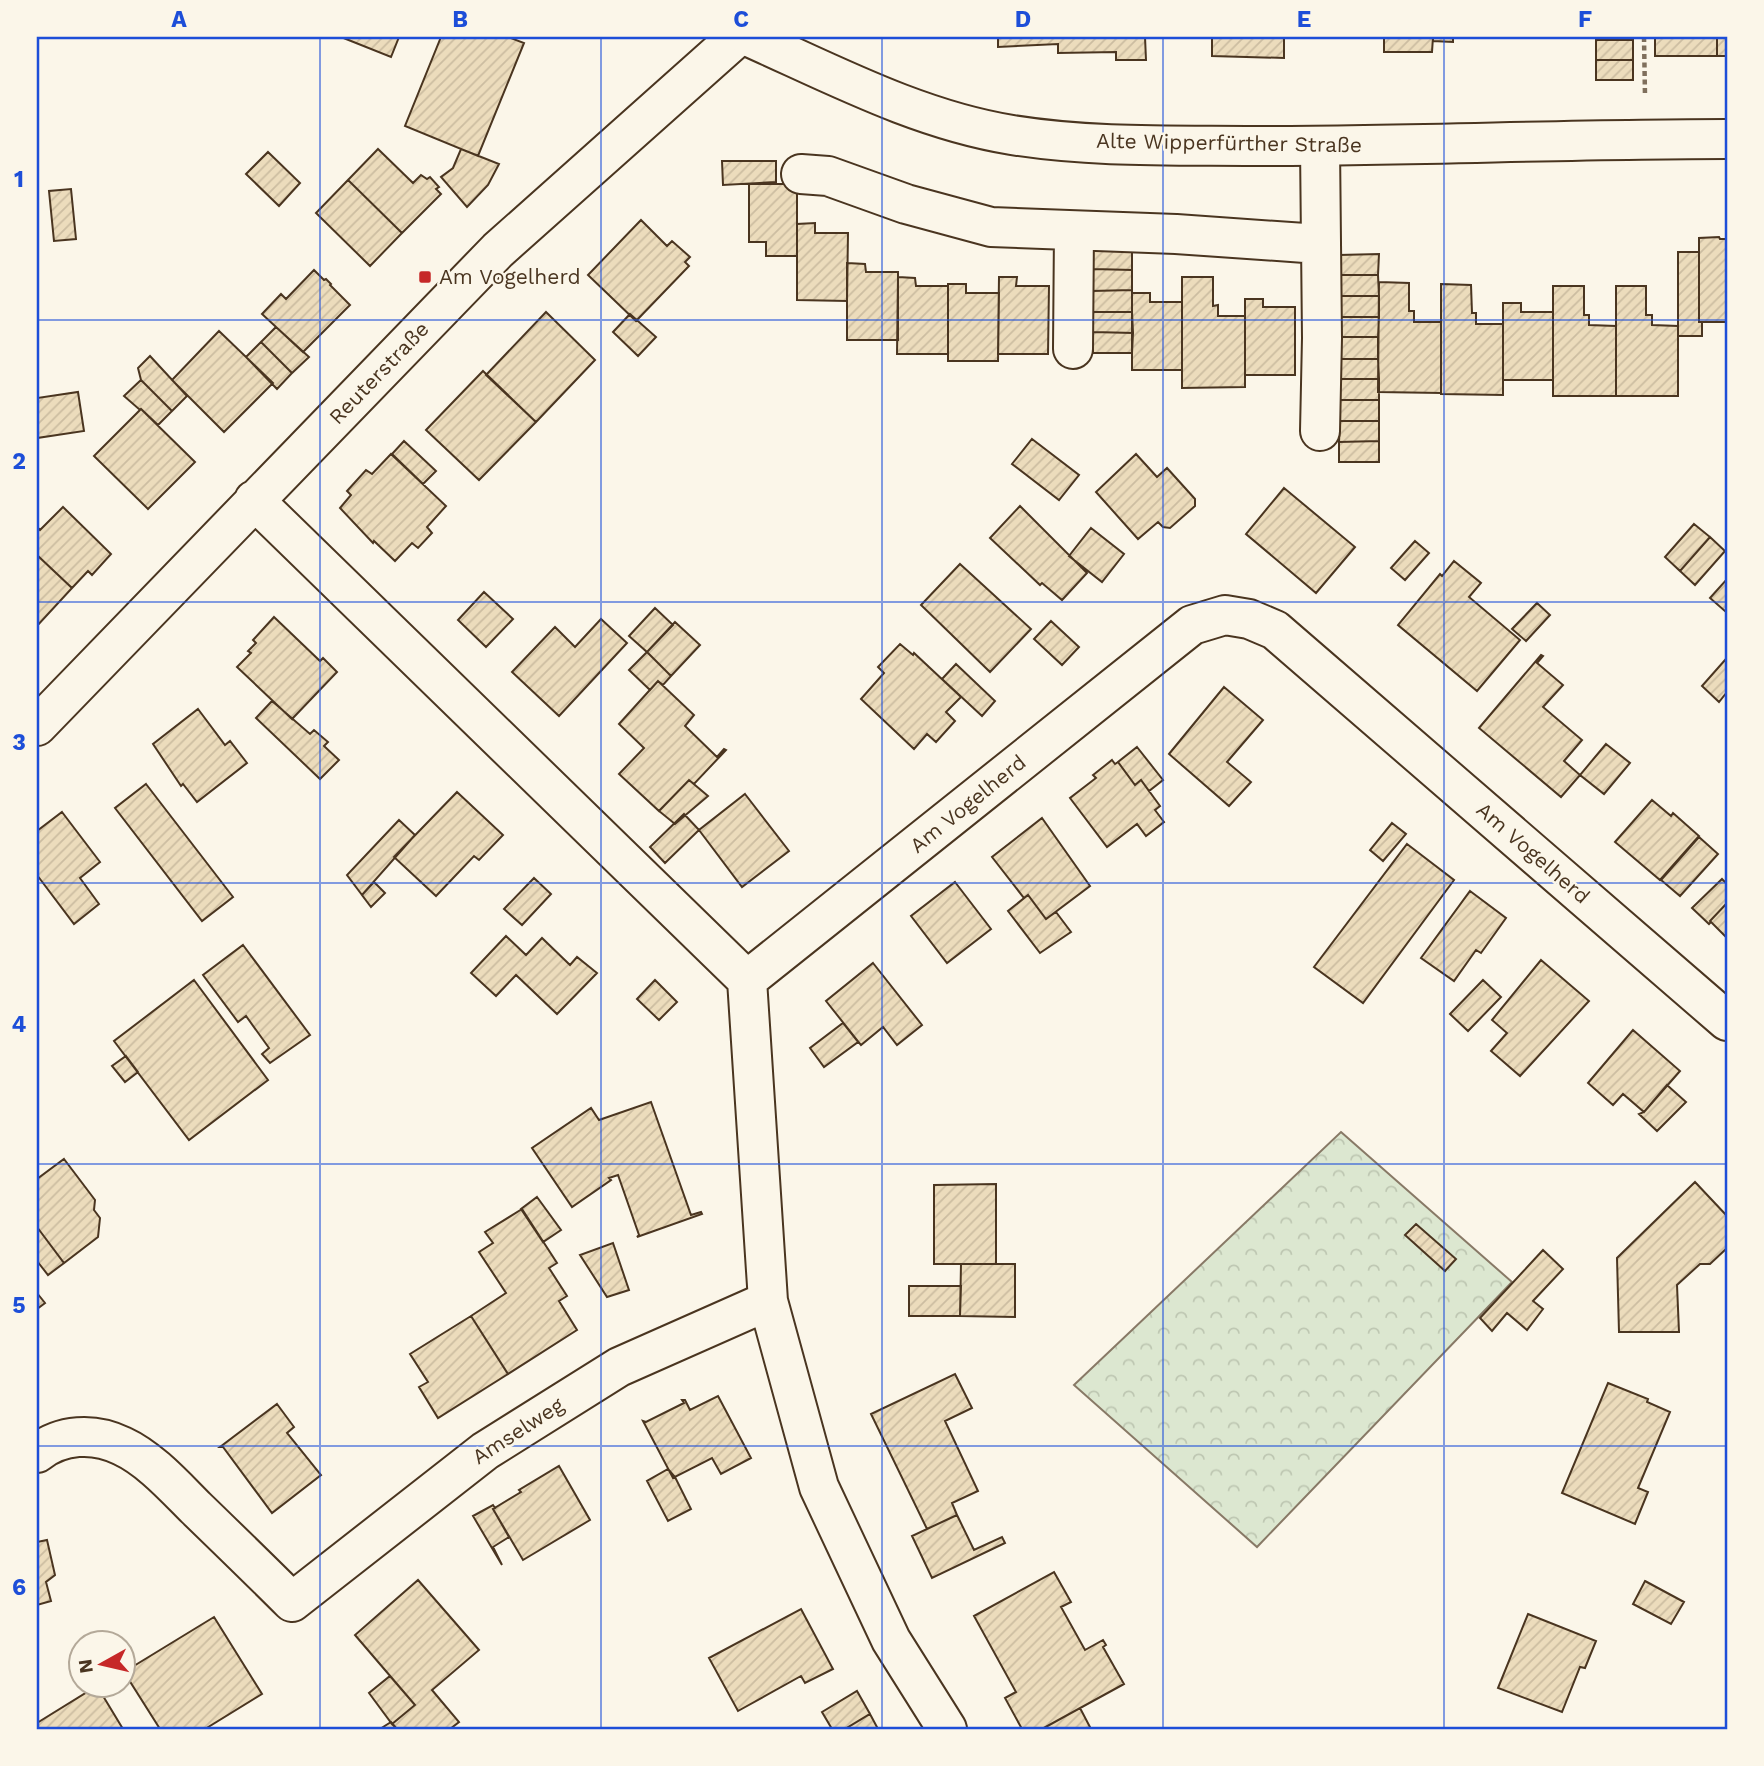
<svg xmlns="http://www.w3.org/2000/svg" width="1764" height="1766" font-family="'Work Sans',sans-serif">
<style>
.forest{fill:url(#forest-crowns);stroke:#887966;stroke-width:2}
.building{fill:url(#building-hatch);stroke:#4a3520;stroke-width:2}
.lines{fill:none;stroke-linecap:round;stroke-linejoin:round}
.minor-casing{stroke:#4a3520;stroke-width:42}
.major-casing{stroke:#4a3520;stroke-width:42}
.path{stroke:#7f6f5c;stroke-width:4.5;stroke-dasharray:5 3.5;stroke-linecap:butt}
.minor{stroke:#fbf6e9;stroke-width:38}
.major{stroke:#fbf6e9;stroke-width:38}
.grid{fill:none;stroke:#1d4ed8;stroke-width:2;stroke-opacity:0.55}
.poi-dot{fill:#c62828;stroke:#fbf6e9;stroke-width:2.5}
.labels{text-anchor:middle;stroke-width:5;stroke-linejoin:round;paint-order:stroke}
.street-label{font-size:21px;fill:#4a3520;stroke:#fbf6e9}
.poi-label{font-size:21px;fill:#4a3520;stroke:#fbf6e9;text-anchor:start}
.neatline{fill:none;stroke:#1d4ed8;stroke-width:2.5}
.grid-label{font-size:23px;text-anchor:middle;font-weight:bold;fill:#1d4ed8}
</style>
<defs>
<pattern id="forest-crowns" width="20" height="18" patternUnits="userSpaceOnUse" patternTransform="scale(1.75)"><rect width="20" height="18" fill="#dce7d0"/><path d="M2 6a3 3 0 1 1 6 0M12 15a3 3 0 1 1 6 0" fill="none" stroke="#bec7b2"/></pattern>
<pattern id="building-hatch" width="6" height="6" patternUnits="userSpaceOnUse" patternTransform="scale(1.75)"><rect width="6" height="6" fill="#ecdcbc"/><path d="M-1 1l2-2M0 6l6-6M5 7l2-2" fill="none" stroke="#ccbda1"/></pattern>
</defs>
<rect width="100%" height="100%" fill="#fbf6e9"/>
<!-- forest -->
<path class="forest" d="M1341 1132 1512 1282 1257 1547 1074 1385Z"/>
<!-- building -->
<path class="building" d="M341 37H399L391 57Z
M441 37H508L524 43 478 156 405 126Z
M998 37H1145L1146 60H1116V52L1058 53V44L998 47Z
M1212 37H1284V58L1212 56Z
M1384 37H1433L1432 52H1384Z
M1433 37H1453V42L1433 41Z
M1655 37H1717V56H1655Z
M1717 37H1727V56H1717Z
M1596 40H1633V60H1596Z
M1596 60H1633V80H1596Z
M378 149 413 183 421 175 427 179 430 177 439 187 436 189 441 194 402 233 348 180Z
M461 149 499 164 488 185 467 207 441 177 453 168Z
M268 152 300 183 279 206 246 174Z
M722 161H776V182L723 185Z
M348 180 402 233 370 266 316 213Z
M749 184H797V256H766V242H749Z
M71 189 76 239 54 241 49 191Z
M641 220 667 246 672 241 690 257 685 262 689 266 636 321 588 275Z
M815 223V233H848L847 301 797 300V224Z
M1719 237 1720 239H1727V322H1699V238Z
M1093 249H1132V270L1093 269Z
M1678 252H1699V322H1702V336H1678Z
M1379 254 1378 275H1339V255Z
M847 263 865 264 866 272H898V340H847Z
M1093 269 1132 270V290L1092 291Z
M314 270 324 280 326 279 331 284 330 285 350 305 303 352 262 314 281 294 286 299Z
M1339 275H1378L1379 296H1339Z
M898 277 915 278 916 286H948V354H897Z
M999 277H1017L1016 286H1049L1048 354H998Z
M1182 277H1213V306L1218 305V316H1245V387L1182 388Z
M1379 282 1409 283V311H1414V322H1441V393L1378 392Z
M948 284H966V293H999L998 361H948Z
M1441 284 1471 285 1472 313H1476V324H1503V395L1441 394Z
M1553 286H1584V315H1589V325L1616 326V396H1553Z
M1616 286H1646V315H1652V325L1678 326V396H1616Z
M1132 290V312H1093L1092 291Z
M1132 293H1150V302H1182V370H1132Z
M1339 296H1379V317H1339Z
M1245 299H1263V307H1295V375H1245Z
M1503 303H1521V312H1553V380H1503Z
M546 312 595 360 536 422 486 375Z
M1093 312H1132L1133 333 1093 332Z
M630 314 656 337 638 356 613 332Z
M1339 317H1379L1378 337H1340Z
M276 327 309 357 292 373 261 342Z
M219 331 273 383 224 432 172 380Z
M1093 332 1133 333 1132 353H1093Z
M1340 337H1378V359H1339Z
M261 342 292 373 277 389 246 357Z
M150 356 187 396 172 411 141 380 138 368Z
M1339 359H1378L1379 379H1339Z
M483 371 536 422 479 480 426 430Z
M1339 379H1379V400H1339Z
M141 380 172 411 158 425 141 409 140 410 124 396Z
M78 392 84 431 37 438V398Z
M1339 400H1379V421H1340Z
M141 409 195 462 148 509 94 456Z
M1340 421H1379V441L1339 442Z
M1032 439 1079 475 1059 500 1012 464Z
M404 441 436 471 423 484 392 454Z
M1379 441V462H1339V442Z
M391 454 446 506 427 527 432 533 418 548 412 543 395 561 374 541 373 543 340 508 351 495 347 491 366 470 372 474Z
M1136 454 1157 477 1167 468 1195 499V506L1170 528 1163 527 1158 522 1138 539 1096 492Z
M1284 488 1355 547 1316 593 1246 534Z
M1020 506 1087 573 1062 600 1042 583 1040 585 990 538Z
M63 507 111 554 92 575 88 571 72 588 37 555V527L40 530Z
M1694 524 1710 537 1680 571 1665 557Z
M1091 528 1124 554 1102 582 1069 556Z
M1710 537 1725 551 1695 585 1680 571Z
M1415 541 1429 553 1405 580 1391 568Z
M37 555 72 588 37 626Z
M1454 561 1481 583 1469 597 1520 640 1477 691 1398 625 1440 574 1442 576Z
M960 564 1031 629 990 672 921 605Z
M1727 579V611L1726 612 1710 598Z
M484 592 513 619 486 647 458 620Z
M1537 603 1550 615 1526 641 1512 629Z
M655 608 673 625 647 652 629 636Z
M274 617 320 661 323 658 337 672 292 719 237 667 251 653 248 651 256 643 253 640Z
M601 619 627 643 559 716 512 672 555 627 575 647Z
M1051 621 1079 647 1062 665 1034 639Z
M675 622 700 645 671 676 647 652Z
M900 644 913 655 914 653 961 697 946 712 955 721 936 742 927 734 914 749 861 699 884 673 878 667Z
M647 652 671 676 663 685 658 681 650 690 629 670Z
M1541 655 1543 656 1537 663 1563 685 1543 707 1582 740 1564 761 1580 775 1561 797 1479 728Z
M1725 660 1727 662V692L1719 702 1702 686Z
M956 664 995 701 982 716 942 679Z
M658 681 694 715 685 726 717 757 724 749 726 750 694 784 689 780 659 811 619 774 644 748 619 724Z
M1224 687 1263 720 1227 762 1251 782 1229 806 1169 754Z
M272 701 310 734 314 730 328 742 324 746 339 760 320 779 256 718Z
M198 709 225 745 230 741 247 763 197 802 183 784 181 786 153 744Z
M1606 744 1630 763 1604 794 1580 775Z
M1137 747 1163 780 1149 791 1141 780 1135 785 1118 762Z
M1112 760 1115 764 1118 762 1135 785 1141 780 1160 806 1155 810 1164 822 1146 836 1137 824 1107 847 1070 798 1096 778 1093 775Z
M689 780 708 796 675 824 659 811Z
M146 784 233 897 202 921 115 808Z
M457 792 503 835 479 860 474 856 436 896 394 857Z
M745 794 789 851 742 887 699 830Z
M1652 800 1671 816 1673 813 1699 836 1660 880 1615 842Z
M62 812 100 862 80 878 99 904 74 924 37 875V831Z
M684 814 699 830 665 863 650 847Z
M1042 818 1090 886 1046 919 1028 895 1024 898 992 857Z
M399 820 415 835 362 895 347 875Z
M1392 823 1406 834 1383 861 1370 850Z
M1699 837 1718 854 1680 896 1661 880Z
M1407 844 1454 880 1363 1003 1314 967Z
M534 878 551 894 522 925 504 909Z
M1722 879 1727 884V903L1710 921 1711 922 1709 924 1692 908Z
M374 882 385 893 371 907 362 895Z
M955 882 991 929 947 963 911 916Z
M1470 891 1506 918 1481 953 1476 950 1454 981 1421 958Z
M1028 895 1046 919 1056 912 1071 932 1040 953 1008 911Z
M1727 903V938L1710 921Z
M506 936 526 955 542 938 570 965 577 957 597 973 557 1014 516 975 496 996 471 973Z
M243 945 310 1035 270 1063 262 1054 269 1048 246 1016 238 1022 203 975Z
M1541 960 1589 1001 1520 1076 1491 1051 1507 1033 1492 1020Z
M873 963 922 1025 897 1045 883 1027 861 1045 826 1001Z
M194 980 268 1080 189 1140 114 1041Z
M655 980 677 1002 659 1020 637 999Z
M1483 980 1501 997 1468 1031 1450 1014Z
M843 1023 858 1042 824 1067 810 1048Z
M1633 1030 1680 1071 1644 1112 1623 1094 1613 1105 1588 1083Z
M126 1056 138 1072 125 1082 112 1066Z
M1667 1085 1686 1102 1657 1131 1639 1114 1644 1112Z
M651 1102 691 1215 701 1212 702 1214 637 1237 639 1235 618 1175 609 1178 611 1180 572 1207 532 1148 591 1108 599 1120Z
M64 1159 95 1200 94 1210 100 1218 98 1237 64 1263 37 1227V1179Z
M1695 1182 1727 1216V1248L1710 1264H1700L1677 1285 1679 1332H1619L1617 1258Z
M996 1184V1264H934V1185Z
M537 1197 561 1230 543 1242 521 1209Z
M522 1209 557 1263 549 1268 567 1296 559 1301 577 1330 508 1374 471 1316 506 1293 479 1252 493 1243 485 1232Z
M1416 1224 1456 1259 1445 1271 1405 1235Z
M37 1227 64 1263 48 1275 37 1261Z
M613 1243 629 1290 607 1297 580 1255Z
M1543 1250 1563 1269 1533 1301 1543 1309 1527 1330 1507 1313 1492 1331 1480 1318Z
M961 1264H1015V1317L960 1316Z
M909 1286H961L960 1316H909Z
M37 1293 45 1303 37 1309Z
M471 1316 508 1374 438 1418 419 1387 428 1382 410 1354Z
M955 1374 972 1408 945 1421 978 1491 952 1503 957 1515 927 1529 871 1414Z
M1608 1383 1648 1399 1647 1402 1670 1412 1638 1488 1648 1492 1635 1524 1562 1493Z
M718 1396 751 1458 721 1474 712 1458 673 1478 643 1421 646 1422 684 1403 682 1400H685L690 1410Z
M277 1404 294 1427 287 1433 321 1475 272 1513 223 1447H220Z
M559 1466 590 1520 523 1560 493 1509 521 1492 519 1490Z
M668 1469 675 1477 691 1509 668 1521 647 1481Z
M493 1505 495 1508 493 1509 509 1537 493 1547 502 1565 473 1516Z
M957 1515 974 1550 1002 1537 1005 1543 932 1578 912 1536Z
M47 1540 55 1575 46 1582 51 1601 37 1605V1542Z
M1054 1572 1071 1602 1061 1607 1085 1650 1103 1640 1106 1645 1103 1647 1124 1684 1042 1729H1022L1005 1698 1016 1692 974 1616Z
M418 1580 479 1650 432 1690 459 1722 450 1729H397L392 1724 415 1705 355 1635Z
M1645 1581 1684 1602 1671 1624 1633 1604Z
M801 1609 833 1669 805 1683 801 1676 738 1711 709 1658Z
M1528 1614 1596 1641 1585 1668 1580 1667 1562 1712 1498 1688Z
M214 1617 262 1694 205 1729H160L124 1672Z
M390 1676 415 1705 392 1724 369 1693Z
M97 1686 123 1729H37V1723Z
M857 1691 870 1714 845 1729H832L822 1712Z
M1080 1708 1091 1729H1042Z
M870 1714 878 1729H845Z
M391 1722 397 1729H380Z"/>
<g class="lines">
<defs>
<path id="minor" d="M1320 146 1322 338 1320 431
M801 174 828 176 906 204 991 227 1176 234 1319 244
M1073 349 1074 231
M254 500 747 980 1192 625 1225 615 1249 619 1275 630 1727 1021
M37 726 498 250 737 37
M747 980 768 1301 819 1487 891 1640 947 1729
M37 1453C61 1434 94 1432 122 1446 150 1459 174 1486 196 1508 228 1539 260 1570 292 1602L485 1451 619 1367 768 1301"/>
<path id="major" d="M749 37C834 75 919 120 1012 135 1093 148 1178 145 1261 146 1416 146 1572 139 1727 139"/>
</defs>
<!-- minor casing -->
<use href="#minor" class="minor-casing"/>
<!-- major casing -->
<use href="#major" class="major-casing"/>
<!-- path -->
<path class="path" d="M1644 37 1645 96"/>
<!-- minor -->
<use href="#minor" class="minor"/>
<!-- major -->
<use href="#major" class="major"/>
</g>
<!-- grid -->
<path class="grid" d="M320 37V1729M601 37V1729M882 37V1729M1163 37V1729M1444 37V1729M37 320H1727M37 602H1727M37 883H1727M37 1164H1727M37 1446H1727"/>
<!-- markers -->
<rect class="poi-dot" x="418" y="270" width="14" height="14" rx="3.5"/>
<g class="labels">
<!-- street labels -->
<g class="street-label">
<text transform="translate(1229 143) rotate(1)" y="7">Alte Wipperfürther Straße</text>
<text transform="translate(379 373) rotate(-46)" y="7">Reuterstraße</text>
<text transform="translate(968 804) rotate(-39)" y="7">Am Vogelherd</text>
<text transform="translate(1533 853) rotate(41)" y="7">Am Vogelherd</text>
<text transform="translate(518 1431) rotate(-33)" y="7">Amselweg</text>
</g>
<!-- poi labels -->
<g class="poi-label">
<text x="439" y="284">Am Vogelherd</text>
</g>
</g>
<!-- border -->
<rect width="1764" height="1766" fill="none" stroke="#fbf6e9" stroke-width="77"/>
<!-- north arrow -->
<g transform="translate(102 1664) rotate(262)"><circle r="33" fill="#fbf6e9" stroke="#b4a999" stroke-width="2"/>
<path d="M0-5L12 26L0 18L-12 26Z" fill="#c62828"/>
<text y="-10" font-size="19" font-weight="bold" text-anchor="middle" fill="#4a3520">N</text>
</g>
<rect x="38" y="38" width="1688" height="1690" class="neatline"/>
<g class="grid-label">
<text x="179" y="27">A</text>
<text x="460" y="27">B</text>
<text x="741" y="27">C</text>
<text x="1023" y="27">D</text>
<text x="1304" y="27">E</text>
<text x="1585" y="27">F</text>
<text x="19" y="187">1</text>
<text x="19" y="469">2</text>
<text x="19" y="750">3</text>
<text x="19" y="1032">4</text>
<text x="19" y="1313">5</text>
<text x="19" y="1595">6</text>
</g>
</svg>
